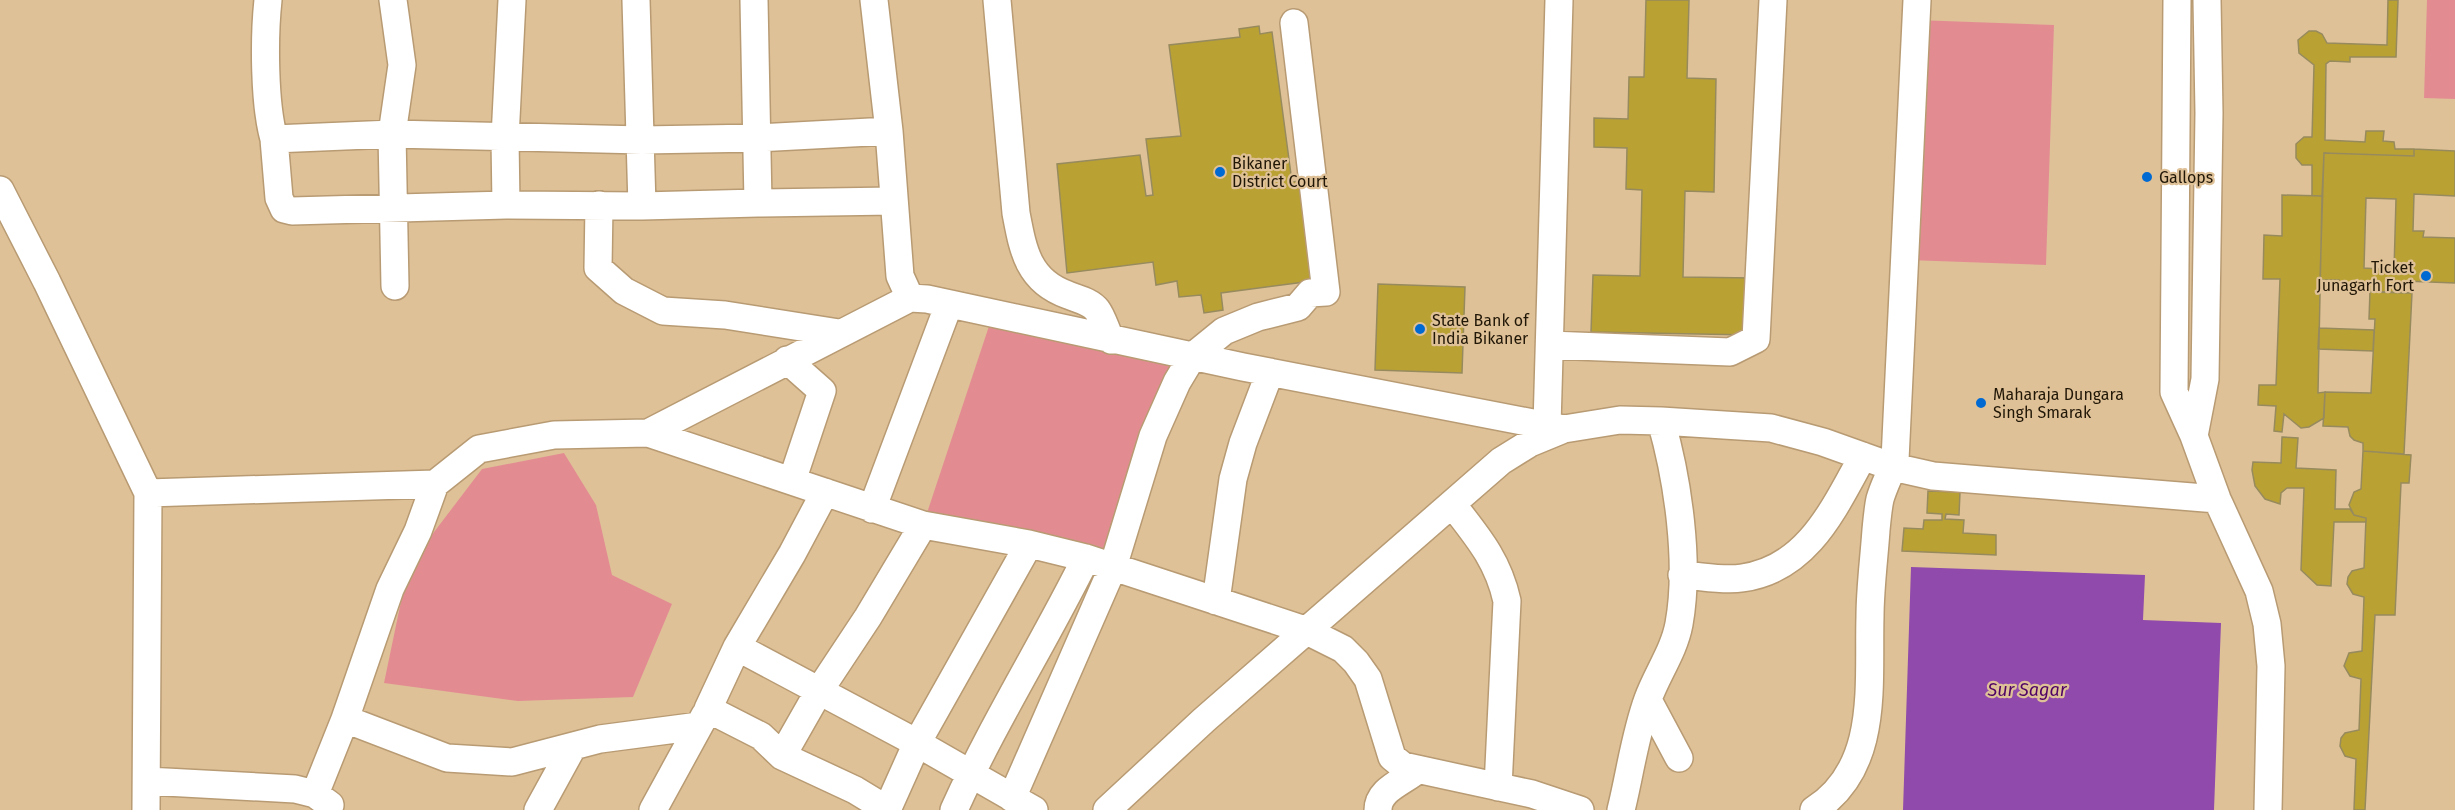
<svg xmlns="http://www.w3.org/2000/svg" width="2455" height="810" font-family="'Fira Sans',sans-serif">
<style>
.green{fill:#e28c92}
.water{fill:#904aab}
.building{fill:#baa133;stroke:#978b5e;stroke-width:1.5;fill-rule:evenodd}
.lines{fill:none;stroke-linecap:round;stroke-linejoin:round}
.minor-casing{stroke:#b89b73;stroke-width:30}
.minor{stroke:#fff;stroke-width:27}
.poi-dot{fill:#006ad2;stroke:#dfc198;stroke-width:2}
.labels{text-anchor:middle;stroke-width:4.5;stroke-linejoin:round;paint-order:stroke}
.poi-label{font-size:16px;fill:#211707;stroke:#dfc198;text-anchor:start}
.water-label{font-size:18px;font-style:italic;fill:#4f0465;stroke:#dfc198}
</style>
<rect width="100%" height="100%" fill="#dfc198"/>
<!-- green -->
<path class="green" d="M2427 0H2455V99L2424 98Z
M1916 20 2054 25 2046 265 1908 260Z
M993 314 1192 357 1113 567 923 525Z
M564 453 596 505 612 575 672 604 633 697 518 701 384 683 404 587 431 536 482 469Z"/>
<!-- water -->
<path class="water" d="M1911 567 2145 575 2143 620 2221 623 2214 810H1903Z"/>
<!-- building -->
<path class="building" d="M1646 0H1689L1687 78 1716 79 1714 192 1685 191 1683 277 1752 278 1751 335 1591 332 1593 275 1640 276 1642 190 1626 189 1627 148 1594 147V118L1628 119 1629 77H1644Z
M2388 0H2398L2396 57H2350V62L2330 61 2326 64 2325 140 2365 142 2366 131H2384L2383 141 2394 142 2395 149H2414V156L2324 153 2322 196H2312V165H2302L2296 158V144L2304 137H2312L2314 65 2299 53 2298 40 2309 31H2316L2322 34 2327 43 2387 45Z
M1259 26 1260 34 1272 32 1292 182 1299 181 1312 281 1221 293 1223 310 1204 313 1201 295 1179 297 1177 281 1156 285 1153 262 1067 273 1057 164 1140 155 1146 196 1153 195 1146 139 1181 136 1169 45 1240 37 1239 29Z
M2414 149 2455 151V196L2414 194 2413 231H2424L2423 237 2455 238V283L2404 281V293L2339 291V280H2320L2324 153 2414 156ZM2366 198 2396 199 2394 270 2364 268Z
M2282 195 2322 196 2318 393 2325 392 2324 418 2309 427 2301 428 2284 414 2282 432 2274 431 2276 406 2258 405 2259 385H2276L2280 279H2263L2264 235 2282 236Z
M1378 284 1465 287 1462 373 1375 370Z
M2370 291 2412 293 2404 454 2363 451V443L2354 440 2350 436 2348 427 2323 426 2325 392 2371 393 2375 319H2369Z
M2319 328 2374 330 2373 351 2318 349Z
M2282 437 2298 438 2296 468 2336 470 2335 509H2350L2354 515 2366 518V522H2334L2331 586 2317 585 2301 570 2304 488H2287L2281 493 2280 504 2265 499 2255 486 2252 470 2253 462 2281 463Z
M2363 451 2411 455 2409 483H2401L2395 615H2375L2365 810H2354L2356 759 2345 756 2340 746 2341 738 2345 733 2359 730 2361 679 2350 676 2344 666 2349 653 2362 651 2364 597 2353 594 2347 584 2348 577 2352 571 2364 568 2366 518 2354 515 2349 505 2354 492 2361 489Z
M1928 491 1960 492 1959 515 1946 514 1945 519 1964 520 1963 533 1996 535V555L1902 551 1904 528 1923 529 1924 520H1942V514L1927 513Z"/>
<g class="lines">
<defs>
<path id="minor" d="M268 0C264 37 264 104 274 139L392 134 642 140 758 138 889 131
M393 0 402 65 392 134 395 286
M874 0 889 131 900 276 910 298
M997 0 1016 213C1023 250 1028 281 1068 295 1077 299 1090 301 1097 310 1103 318 1106 331 1111 340
M2177 0 2174 392 2194 436
M2207 0 2209 113 2205 379 2194 436 2217 499 2259 591 2267 624 2271 666 2268 810
M274 139 279 198 284 209 292 211 506 205 642 206 636 0
M0 190 47 282 148 493 146 810
M758 203 893 201
M506 205 505 138 512 0
M599 205 598 268 624 291 663 311 725 315 839 333
M642 206 758 203 754 0
M1550 345 1730 352 1756 339 1773 0
M787 360 822 391 792 481
M1547 426 1559 0
M648 433 910 298 927 299 1243 367 1564 429
M825 492 792 554 737 647 708 709 761 736 782 756 819 691 868 617 923 525
M148 493 435 484
M1452 504C1477 536 1498 560 1507 601L1498 787
M872 509 949 304
M1682 575C1701 576 1723 581 1742 578 1808 569 1834 508 1863 456
M1216 601 1233 479 1243 443 1270 372
M737 647 917 743 1034 810
M1648 700 1679 758
M699 726 600 739 512 762 447 758 345 719 390 589 418 531 435 484 479 449 554 435 648 433 923 525 1029 544 1086 558 1305 630 1343 649 1356 662 1368 679 1392 757 1403 766 1532 794 1580 810
M782 756 855 790 888 810
M147 781 295 789 315 794 330 805
M315 794 345 719
M1012 798 1113 567 1153 436 1177 382 1192 357 1224 331 1258 317 1298 307 1310 293 1326 292 1294 23
M538 810 572 748
M653 810 705 715
M887 810 917 743 1029 544
M954 810C993 723 1044 643 1086 558
M1107 810 1204 720 1501 461 1530 443 1564 429 1620 420 1661 421 1771 428 1823 442 1893 467 1933 476 2217 499
M1378 810C1378 790 1401 783 1416 771
M1621 810C1630 774 1635 734 1648 699 1657 674 1674 651 1679 624 1690 563 1678 480 1661 421
M1814 810C1880 768 1868 685 1870 617 1870 589 1874 559 1876 530 1877 520 1878 508 1880 499 1884 485 1891 473 1895 460L1917 0"/>
</defs>
<!-- minor casing -->
<use href="#minor" class="minor-casing"/>
<!-- minor -->
<use href="#minor" class="minor"/>
</g>
<!-- markers -->
<g class="poi-dot">
<circle cx="1220" cy="172" r="6"/>
<circle cx="2147" cy="177" r="6"/>
<circle cx="2426" cy="276" r="6"/>
<circle cx="1420" cy="329" r="6"/>
<circle cx="1981" cy="403" r="6"/>
</g>
<g class="labels">
<!-- poi labels -->
<g class="poi-label">
<text x="1232" y="169">Bikaner<tspan x="1232" dy="18">District Court</tspan></text>
<text x="2159" y="183">Gallops</text>
<text x="2414" y="273" text-anchor="end">Ticket<tspan x="2414" dy="18">Junagarh Fort</tspan></text>
<text x="1432" y="326">State Bank of<tspan x="1432" dy="18">India Bikaner</tspan></text>
<text x="1993" y="400">Maharaja Dungara<tspan x="1993" dy="18">Singh Smarak</tspan></text>
</g>
<!-- water labels -->
<g class="water-label">
<text x="2027" y="696">Sur Sagar</text>
</g>
</g>
</svg>
